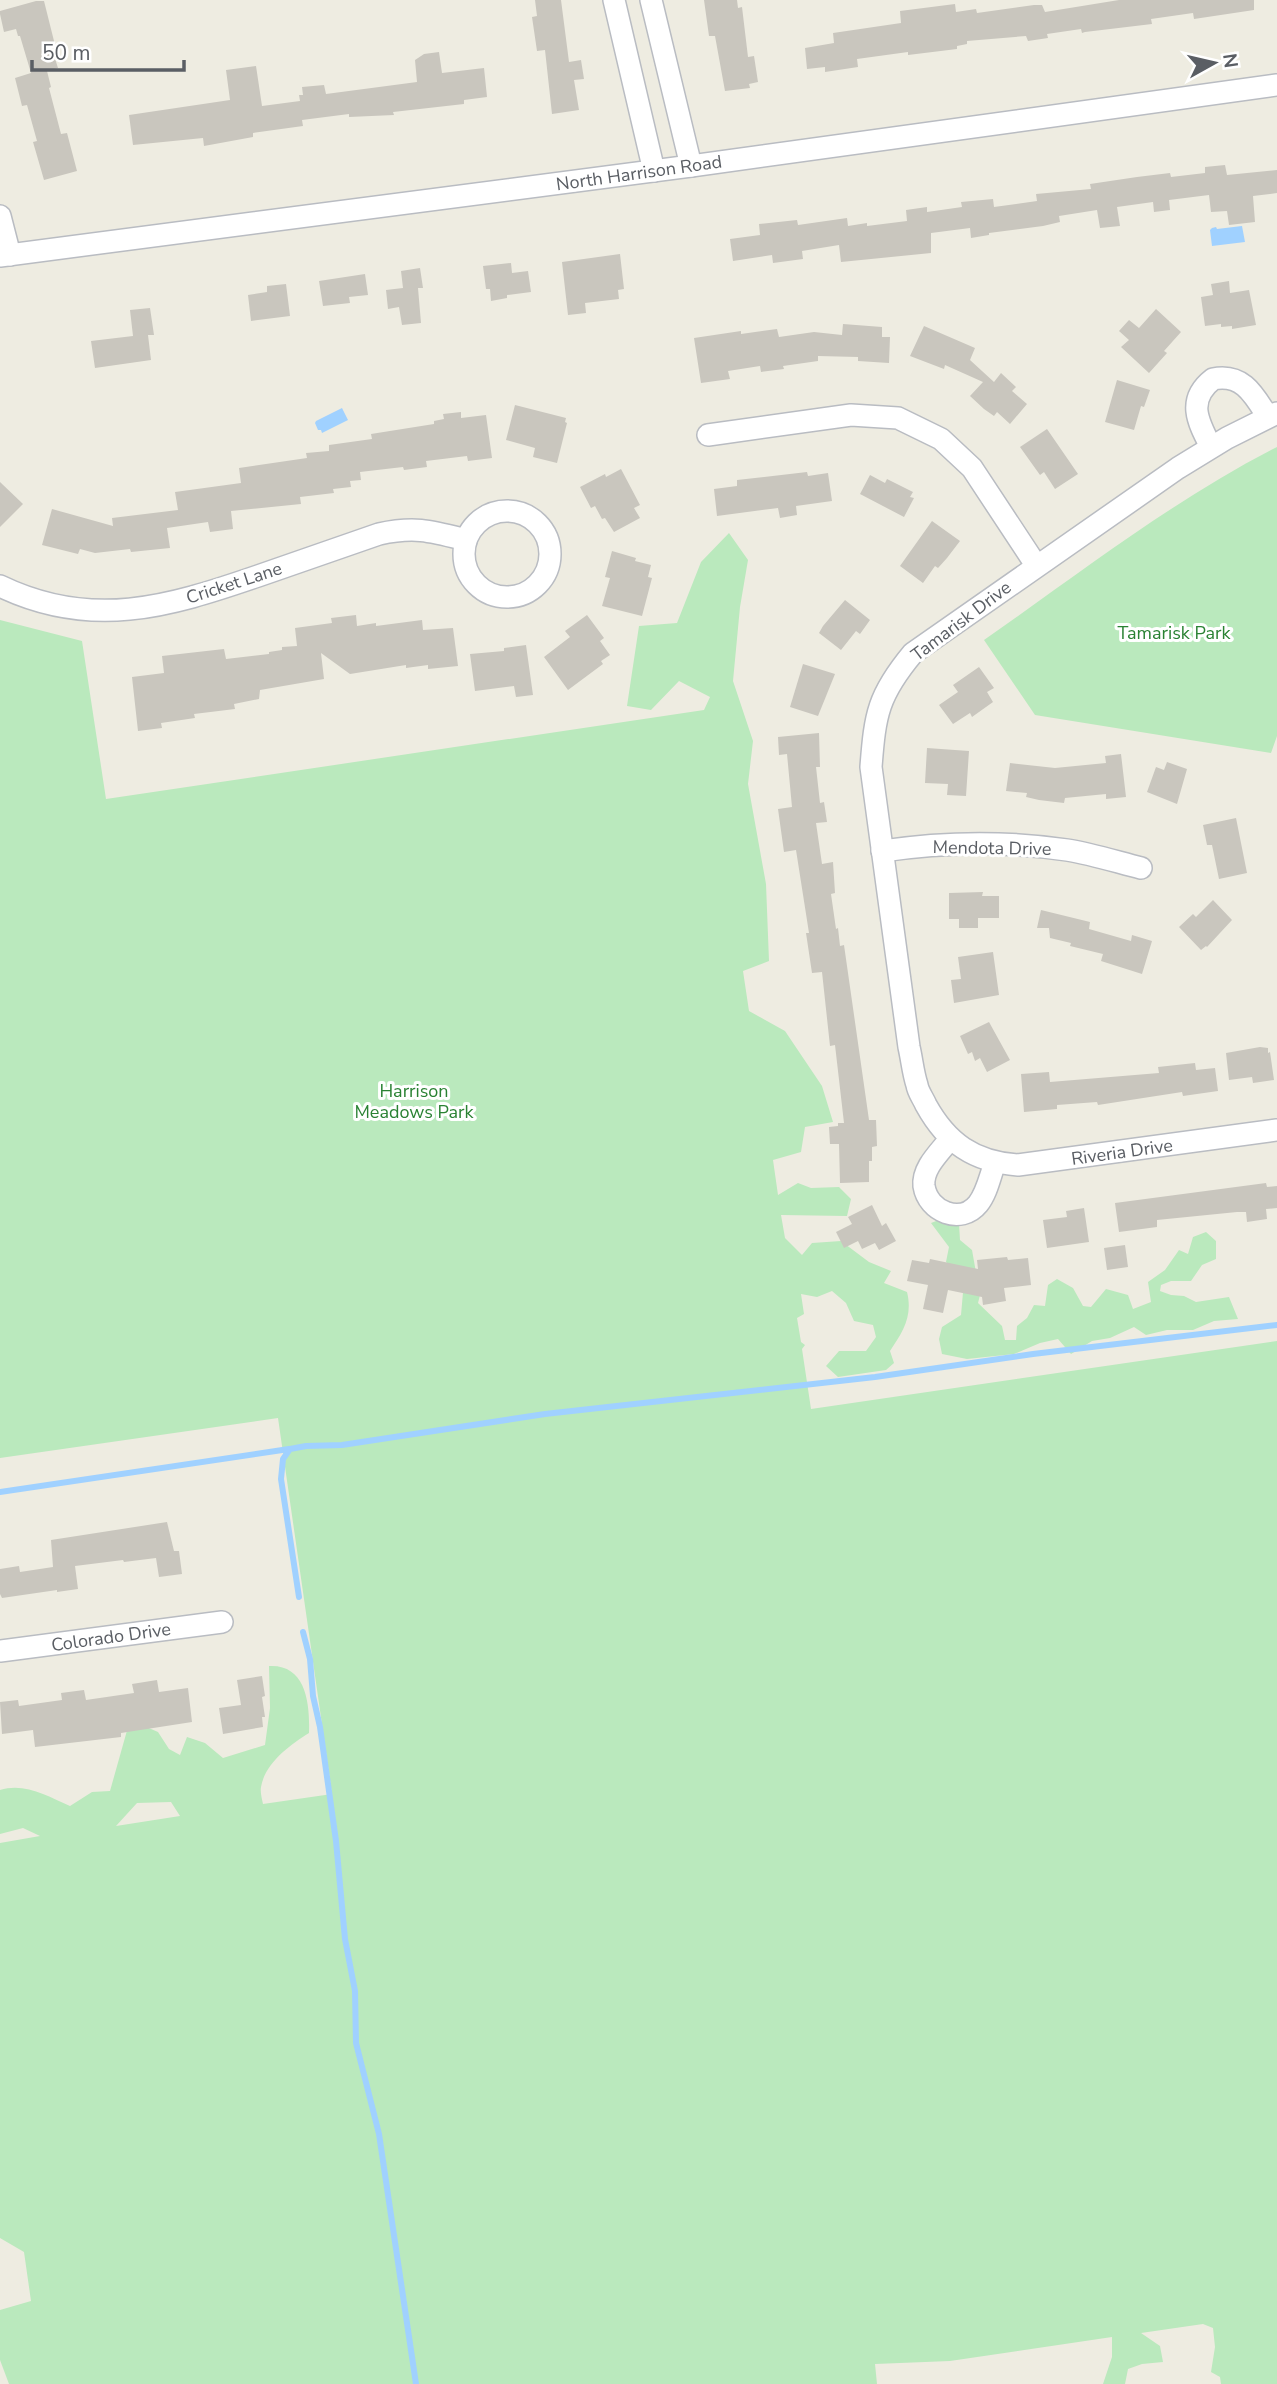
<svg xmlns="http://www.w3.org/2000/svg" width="1277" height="2384" font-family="'Nunito Sans',sans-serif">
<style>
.green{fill:#bae9bd;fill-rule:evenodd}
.water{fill:#a0d1ff}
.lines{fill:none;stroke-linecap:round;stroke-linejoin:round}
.stream{stroke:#a0d1ff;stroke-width:6}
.building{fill:#c9c6be}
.minor-casing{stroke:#b9bcc2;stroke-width:24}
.minor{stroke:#fff;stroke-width:21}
.labels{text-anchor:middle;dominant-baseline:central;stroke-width:6;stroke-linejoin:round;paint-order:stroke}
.street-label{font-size:18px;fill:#5a5e64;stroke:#fff}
.park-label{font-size:18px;fill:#2a8233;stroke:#fff}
</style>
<rect width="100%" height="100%" fill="#eeece1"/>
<g class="green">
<path d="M1277 447V736L1271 753 1035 715 984 640C1080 573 1173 500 1277 447Z"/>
<path d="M729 533 748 560 740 607 733 681 753 741 748 784 766 884 769 961 743 971 749 1011 785 1031 822 1086 833 1122 805 1127 801 1152 773 1160 778 1195 798 1183 811 1188 839 1187 851 1199 847 1216 781 1215 785 1238 802 1255 812 1243 841 1241 869 1262 891 1271 884 1283 907 1292C913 1316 903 1332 890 1351L894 1363 886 1370 838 1377 826 1366 839 1351H866L876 1337 873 1325 854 1321 846 1303 832 1291 817 1297 801 1294 804 1314 797 1318 801 1342 805 1345 802 1349 811 1409 1277 1341V2384H1221L1220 2377 1211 2372 1215 2347 1213 2328 1203 2324 1141 2333 1160 2346 1163 2362 1142 2364 1128 2369 1125 2384H1103L1112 2357V2337L950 2361 875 2364 877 2384H9L0 2360V2310L31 2301 24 2252 0 2238V1843L40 1836 23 1828 0 1834V1790C24 1782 48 1796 70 1806L92 1792 110 1791 128 1727 135 1722 158 1732 169 1749 180 1755 187 1737 205 1743 223 1758 265 1745 270 1708 269 1666C306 1664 310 1703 309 1733 290 1745 265 1763 261 1787 260 1792 262 1799 263 1804L332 1794 278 1418 0 1458V620L82 641 106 799 704 710 710 697 679 681 651 710 627 706 639 626 677 623 701 562ZM171 1802 180 1816 116 1826 137 1803Z"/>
<path d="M944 1218 959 1224 960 1240 972 1250 980 1295 978 1303 1002 1326 1005 1340H1016L1017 1326 1027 1318 1034 1305 1045 1306 1048 1285 1057 1279 1073 1288 1083 1306 1091 1307 1106 1289 1128 1295 1133 1309 1151 1302 1148 1282 1165 1270 1179 1250 1188 1254 1193 1237 1206 1232 1216 1241V1259L1202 1265 1191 1281H1171L1161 1285 1160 1291 1171 1295 1184 1296 1196 1302 1229 1297 1238 1319 1214 1321 1193 1330H1167L1146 1335 1134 1327 1110 1338 1092 1341 1071 1354 1058 1339 1040 1343 1014 1354 967 1359 942 1354 939 1339 942 1327 961 1315 964 1281 946 1262 949 1247 931 1223Z"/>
</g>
<g class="water">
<path d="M1242 226 1245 242 1212 246 1210 230 1212 228 1216 227 1217 229Z"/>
<path d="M342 408 348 420 322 433 321 430H318L315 423 316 421Z"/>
</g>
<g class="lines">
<g class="stream">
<path d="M0 1492 289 1449"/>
<path d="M299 1597 281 1479 283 1459 290 1449 306 1446 342 1445 545 1414 875 1377 1033 1354 1277 1325"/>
<path d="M303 1632 310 1659 313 1696 320 1727 336 1841 345 1939 355 1991 356 2043 379 2134 416 2384"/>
</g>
</g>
<g class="building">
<path d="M535 0H561L569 62 581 60 584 79 574 80 579 110 552 114 545 50 537 51 532 17 537 16Z"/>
<path d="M704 0H737L738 8 742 7 748 57 754 56 758 82 749 84 750 88 725 91 715 36H709Z"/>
<path d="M1119 0H1254V10L1194 19 1193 13 1151 19 1152 24 1085 32 1082 33 1081 29 1047 34 1048 38 1028 41 1026 36 967 41V44L957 46V49L908 55V52L857 59 858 67 825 72V67L807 69 805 48 834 43 833 33 901 23 900 11 955 4 956 12 976 9 977 13 1034 5H1042L1045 12Z"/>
<path d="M36 1H44L55 45 51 46 58 68 47 71 51 87 49 88 61 134 67 133 77 171 44 180 33 142 37 141 27 105 22 106 15 78 31 73 20 36H18L16 29 4 32 0 14V11Z"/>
<path d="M439 52 442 73 484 68 487 97 464 100V104L393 112 394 115 349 117V114L302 120 303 126 253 133V137L204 146 203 138 133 145 129 115 230 100 226 70 256 66 262 106 300 101 299 95H303L302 87 324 85 326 94 417 82 415 60 424 54Z"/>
<path d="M1225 165 1227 175 1277 170V193L1253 196 1255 222 1229 225 1227 211 1211 212 1209 195 1169 200 1170 210 1154 212 1153 202 1117 207 1120 226 1100 228 1097 210 1059 216 1060 222 1043 226 989 233V235L971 238 970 228 931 233V253L841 262 839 245 802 251 803 259 773 263 772 255 733 261 730 239 760 235 759 224 797 220 798 225 847 218 848 226 867 223V226L907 221 906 210 927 207V212L962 207 961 202 993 199 994 207 1037 201 1036 194 1091 189 1090 184 1137 177 1170 173 1171 177 1205 173V167Z"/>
<path d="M620 254 624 289 618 290 619 299 585 303 586 313 568 315 562 262Z"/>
<path d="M511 263 512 273 528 271 531 292 507 295V298L491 301 490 289H486L483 266Z"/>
<path d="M420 268 423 288H418L421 323 402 325 399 307 388 309 386 290 403 288 401 271Z"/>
<path d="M365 274 368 295 349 297 350 303 323 306 319 281Z"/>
<path d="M1229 281 1230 293 1249 290 1256 325 1232 329V326L1221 327V324L1205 326 1201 297 1213 295 1211 284Z"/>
<path d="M286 284 290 316 251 321 248 295 267 292V286Z"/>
<path d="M150 308 154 335H148L151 360 95 368 91 341 133 336 130 310Z"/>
<path d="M1156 309 1181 332 1164 351 1167 353 1149 373 1121 347 1129 340 1119 331 1129 320 1139 328Z"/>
<path d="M843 324 882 327V337H890L889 363 858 361V357L818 356V361L783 366 784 369 761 372 760 366 728 371 730 379 701 383 694 338 741 331V334L777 329 779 337 814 332 842 335Z"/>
<path d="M924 326 975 348 970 360 994 382 1001 373 1016 387 1012 391 1027 404 1010 424 997 412 994 416 984 409 970 396 983 382 945 365 944 369 910 356Z"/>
<path d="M1117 380 1150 390 1144 407 1141 406 1134 430 1105 422Z"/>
<path d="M515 405 566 418 565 422 567 423 557 463 533 457 535 448 506 440Z"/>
<path d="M461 412V418L486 415 492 458 468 461 467 456 426 461 427 467 404 470 403 467 360 472 361 480 350 481 351 487 333 489 334 493 300 497 301 504 231 511 233 529 210 532 208 522 167 528 170 548 131 552 130 549 95 553 80 549 78 554 42 545 52 509 113 526 112 518 178 510 175 492 241 483 239 468 307 458 306 453 329 451V445L372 439 371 434 434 424V421L444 419 443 414Z"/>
<path d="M1047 429 1078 474 1055 489 1044 472 1040 475 1020 447Z"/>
<path d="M621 469 640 505 634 508 640 518 614 532 605 518 602 519 595 506 591 508 580 487 605 474 606 477Z"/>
<path d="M807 472 808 476 828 473 832 501 796 506 797 515 780 518 778 508 717 516 714 489 737 486V480Z"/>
<path d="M870 475 885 483 887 479 913 492 910 497 914 498 904 517 860 494Z"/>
<path d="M0 482 23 504 0 527Z"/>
<path d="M932 521 960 541 947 558 938 568 935 566 923 583 900 566Z"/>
<path d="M612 551 636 558 635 561 651 565 648 577 652 578 642 616 602 606 610 578 605 577Z"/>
<path d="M845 600 870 620 860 634 856 631 841 650 819 633 823 626Z"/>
<path d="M356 615 357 626 376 623V626L422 620 423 630 453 628 458 666 428 669V665L406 668V665L350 674 321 653 324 679 260 690 259 699 234 704 235 709 194 714 195 718 161 723 162 728 138 731 132 677 164 673 162 656 224 649 226 659 269 654V652L282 650V647L297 646 295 628 332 623 331 618Z"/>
<path d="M587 615 604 638 600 641 610 655 601 661 603 664 568 690 544 657 570 637 565 631Z"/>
<path d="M526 645 533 695 516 697 514 686 475 691 470 654 504 651V648Z"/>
<path d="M803 664 835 674 818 716 790 707Z"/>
<path d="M979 667 994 688 987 692 993 702 972 717 970 713 953 724 939 705 958 692 953 685Z"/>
<path d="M819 733 820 767H816L820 803 824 802 827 822 816 823 822 864 833 862 835 893 831 894 836 929 838 928 840 946 844 945 869 1120H876L877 1146 872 1147V1161H869V1182L840 1183 839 1144H830L829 1127 838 1126V1123H844L835 1045 830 1046 822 972 812 973 806 933H809L796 850 784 852 778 809 792 807 787 754 779 755 778 737Z"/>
<path d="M927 748 969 751 966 796 947 795 948 784 925 783Z"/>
<path d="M1121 754 1126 797 1106 799V794L1065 798 1064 803 1039 800 1026 797 1027 793 1006 791 1010 763 1055 768 1106 763 1105 756Z"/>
<path d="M1167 762 1187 769 1177 804 1147 792 1156 767 1164 770Z"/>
<path d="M1236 818 1247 873 1219 879 1212 845H1207L1203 825Z"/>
<path d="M983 892 982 896H999V918H978V928H959V919H949V893Z"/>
<path d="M1213 900 1232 920 1207 947 1206 946 1201 950 1179 927 1193 914 1196 917Z"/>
<path d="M1041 910 1090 922 1089 929 1131 941 1132 935 1152 941 1142 974 1101 961 1103 954 1070 946 1071 943 1050 938 1049 928H1037Z"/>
<path d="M993 952 999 995 954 1003 951 980 961 979 958 957Z"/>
<path d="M989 1022 1010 1060 987 1072 980 1058 975 1061 972 1052 968 1054 960 1036Z"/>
<path d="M1260 1047 1268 1048V1053L1270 1052 1274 1080 1253 1083 1252 1077 1229 1080 1226 1053Z"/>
<path d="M1195 1063 1196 1070 1215 1068 1218 1091 1183 1096 1182 1092 1098 1105 1097 1102 1057 1105V1109L1024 1112 1021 1074 1049 1072 1050 1082 1159 1073 1158 1067Z"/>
<path d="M1266 1183 1267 1187 1277 1186V1208L1266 1209 1267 1219 1247 1222 1246 1212H1237L1157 1220V1227L1119 1232 1115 1203Z"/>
<path d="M872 1205 882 1226 886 1223 896 1241 879 1250 875 1243 862 1249 858 1241 844 1248 836 1232 852 1224 848 1217Z"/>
<path d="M1084 1208 1089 1242 1047 1248 1043 1220 1067 1217 1066 1211Z"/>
<path d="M1125 1245 1128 1267 1107 1270 1104 1248Z"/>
<path d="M1007 1257 1008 1260 1028 1258 1031 1285 1004 1288 1006 1301 983 1305 982 1297 948 1290 943 1313 923 1309 928 1285 907 1281 912 1260 929 1263 930 1259 978 1269 977 1260Z"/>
<path d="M167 1522 174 1551H179L182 1574 159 1577 156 1558 124 1562 123 1560 75 1566 78 1589 57 1592V1590L2 1598 0 1594V1569L19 1566 20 1572 53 1567 51 1540Z"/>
<path d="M262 1676 265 1696 262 1697 265 1717H262L263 1727 223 1734 219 1708 241 1705 237 1680Z"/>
<path d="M157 1680 159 1692 188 1688 192 1722 121 1733V1737L35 1747 33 1730 2 1734 0 1702 18 1700 19 1706 62 1700 61 1693 84 1690 86 1700 134 1693 132 1684Z"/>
</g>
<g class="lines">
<g class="minor-casing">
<g id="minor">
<path d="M614 0 654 171"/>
<path d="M651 0 691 166"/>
<path d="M0 216 10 255"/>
<path d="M0 256 691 166 1277 85"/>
<path d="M1277 413 1227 438 1178 468 913 653C878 695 875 714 871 767L909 1047C912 1060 913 1073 917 1085 918 1092 923 1098 926 1105 947 1143 974 1162 1018 1165L1277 1130"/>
<path d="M708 435 851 415 898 418 941 439 972 468 1036 565"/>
<path d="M1211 447C1198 422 1186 400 1213 379 1243 373 1254 395 1268 417"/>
<circle cx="507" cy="554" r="43"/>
<path d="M0 586C91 630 168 607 258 576 298 562 339 548 379 534 415 526 431 531 466 540"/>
<path d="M882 851C943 842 1006 841 1067 850 1092 854 1117 862 1141 868"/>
<path d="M950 1139C940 1152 922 1168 924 1186 928 1212 961 1225 978 1204 987 1193 990 1176 995 1163"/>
<path d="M0 1651 222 1622"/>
</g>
</g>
<use href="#minor" class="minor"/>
</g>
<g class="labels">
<g class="street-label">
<text transform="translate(639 173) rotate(-8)">North Harrison Road</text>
<text transform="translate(234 583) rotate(-18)">Cricket Lane</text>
<text transform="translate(961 621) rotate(-37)">Tamarisk Drive</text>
<text transform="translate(992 848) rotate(1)">Mendota Drive</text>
<text transform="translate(1122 1152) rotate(-8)">Riveria Drive</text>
<text transform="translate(111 1637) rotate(-8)">Colorado Drive</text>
</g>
<g class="park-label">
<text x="1174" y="633">Tamarisk Park</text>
<text x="414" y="1091">Harrison<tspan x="414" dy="21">Meadows Park</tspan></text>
</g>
</g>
<g transform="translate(1214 63) rotate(82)" stroke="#ffffff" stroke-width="5" paint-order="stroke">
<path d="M0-5L12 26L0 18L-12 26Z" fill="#5a5e64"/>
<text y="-10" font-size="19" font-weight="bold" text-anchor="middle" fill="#5a5e64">N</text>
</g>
<path d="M32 60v10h152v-10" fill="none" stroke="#5a5e64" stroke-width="3.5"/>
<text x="42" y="60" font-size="21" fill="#5a5e64" stroke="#ffffff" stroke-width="5" paint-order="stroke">50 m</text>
</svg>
